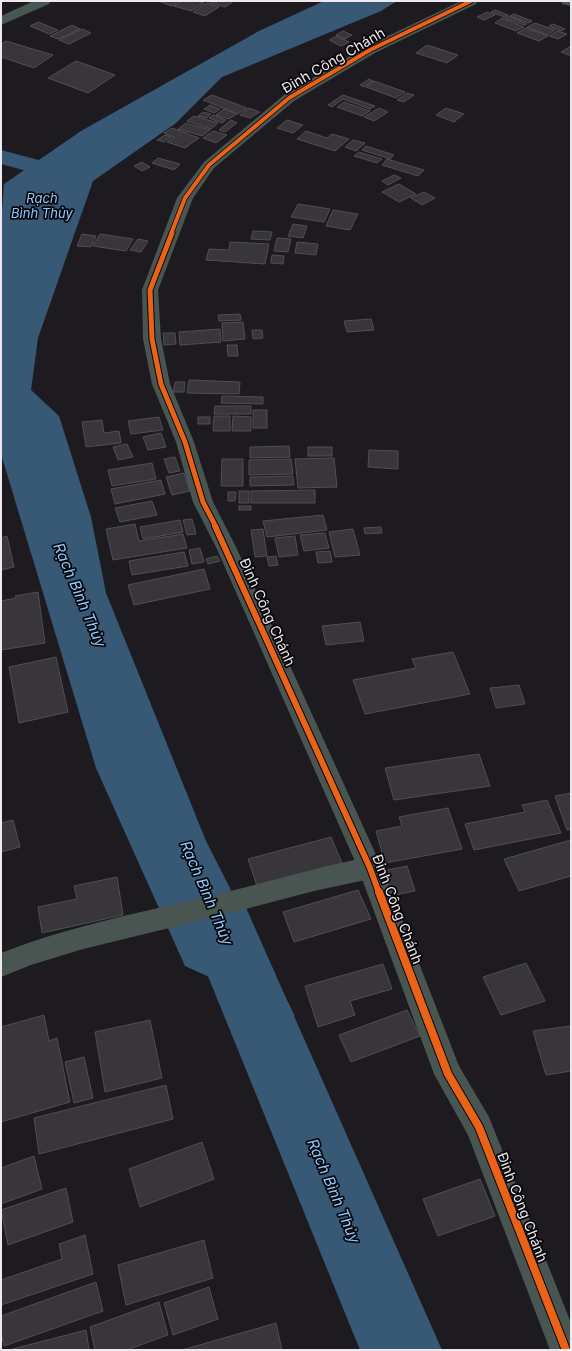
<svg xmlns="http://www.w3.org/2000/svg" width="572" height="1351" font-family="Inter,sans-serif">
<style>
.water{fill:#375976}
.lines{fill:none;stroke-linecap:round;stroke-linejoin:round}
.canal{fill:#375976;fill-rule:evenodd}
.river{fill:#375976;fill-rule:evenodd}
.building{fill:#38363a;stroke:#504e53}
.minor{fill:#495550;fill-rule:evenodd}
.tertiary{fill:#495550;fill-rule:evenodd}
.secondary{fill:#475751;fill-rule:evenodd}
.cycleway-far3-casing{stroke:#080609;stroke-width:5.5}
.cycleway-far2-casing{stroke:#080609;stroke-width:7}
.cycleway-far1-casing{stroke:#080609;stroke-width:8}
.cycleway-casing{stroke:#080609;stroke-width:10}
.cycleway-far3{stroke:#ea6118;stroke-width:4}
.cycleway-far2{stroke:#ea6118;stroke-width:5}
.cycleway-far1{stroke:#ea6118;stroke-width:6}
.cycleway{stroke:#ea6118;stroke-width:8}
.labels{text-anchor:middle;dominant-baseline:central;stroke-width:3.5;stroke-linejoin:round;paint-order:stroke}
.far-water-label{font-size:13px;font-style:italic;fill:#8dcbfe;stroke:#080609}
.street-label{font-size:14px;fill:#eee9ef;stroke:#080609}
.water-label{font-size:15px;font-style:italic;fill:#8dcbfe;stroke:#080609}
</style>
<rect width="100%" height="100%" fill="#1e1b20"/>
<path class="water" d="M324 1H397L381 11 222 77 176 123 93 181 38 338 31 390 59 416 91 517 106 593 206 841 295 1016 185 966 96 768 1 454V223L4 184 81 131 259 31Z"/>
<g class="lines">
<path class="canal" d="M1 150 46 162 50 167 46 172 38 174 1 164Z"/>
<path class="river" d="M219 892 243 901 442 1350H360L186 922 195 901Z"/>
</g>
<g class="building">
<path d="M158 1H179L172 6Z"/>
<path d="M182 1H198L204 3 191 11 174 6Z"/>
<path d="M210 1H234L225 7 209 2Z"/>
<path d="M207 3 219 7 205 16 193 12Z"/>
<path d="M495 10 508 15 504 17 491 12Z"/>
<path d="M487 12 495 15 484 20 477 17Z"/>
<path d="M514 14 532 21 529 23 510 16Z"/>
<path d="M509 16 527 24 524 25 505 18Z"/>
<path d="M502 18 524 27 516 31 495 23Z"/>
<path d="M38 22 58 30 49 34 30 26Z"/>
<path d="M535 23 555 30 547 35 527 27Z"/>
<path d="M553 24 565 29 561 31 549 26Z"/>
<path d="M72 25 80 29 58 39 50 36Z"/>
<path d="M526 28 548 36 539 41 517 33Z"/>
<path d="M82 29 91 33 69 44 59 40Z"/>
<path d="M343 31 352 35 345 39 336 35Z"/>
<path d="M557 31 567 34 558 39 549 36Z"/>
<path d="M337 36 349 42 341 46 329 40Z"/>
<path d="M6 41 53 55 34 68 1 57V44Z"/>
<path d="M427 45 458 55 447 63 416 53Z"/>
<path d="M571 46V56L561 52Z"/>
<path d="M76 61 115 75 88 93 48 78Z"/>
<path d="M369 79 373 81 364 87 360 85Z"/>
<path d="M374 81 405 92 396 98 366 87Z"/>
<path d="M407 93 414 95 404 102 397 100Z"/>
<path d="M212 95 247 108 238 114 203 100Z"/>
<path d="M343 95 375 106 370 109 343 99 332 107 328 105Z"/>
<path d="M344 102 370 111 362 116 337 107Z"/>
<path d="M210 105 220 109 214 113 204 109Z"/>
<path d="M249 108 260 112 250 118 240 115Z"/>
<path d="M379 108 388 112 374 121 364 117Z"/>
<path d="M446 108 464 114 454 122 436 115Z"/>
<path d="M224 109 237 114 229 119 216 115Z"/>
<path d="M203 112 211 114 207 118 198 116Z"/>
<path d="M213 115 226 120 222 123 209 118Z"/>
<path d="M194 116 218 123 211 129 187 121Z"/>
<path d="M231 120 237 123 225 132 219 130Z"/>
<path d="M287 120 303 125 293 133 277 128Z"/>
<path d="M186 123 210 130 202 136 178 129Z"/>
<path d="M172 128 199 138 185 148 167 142 174 137 164 133Z"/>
<path d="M213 131 227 135 216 143 203 138Z"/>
<path d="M306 131 327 138 332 134 349 139 335 151 297 139Z"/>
<path d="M165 135 171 137 164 142 157 140Z"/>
<path d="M353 140 365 143 356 151 345 147Z"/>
<path d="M366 146 394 155 390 159 362 150Z"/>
<path d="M359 152 382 159 377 163 354 156Z"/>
<path d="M158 158 180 164 174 170 152 163Z"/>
<path d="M387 159 424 170 418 176 382 165Z"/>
<path d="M142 162 150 167 142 171 134 166Z"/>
<path d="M394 175 401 178 388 185 382 181Z"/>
<path d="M399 184 416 194 399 202 382 192Z"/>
<path d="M424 192 435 198 422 205 411 198Z"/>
<path d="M298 204 330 209 324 222 291 217Z"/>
<path d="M333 210 358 214 350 230 326 226Z"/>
<path d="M293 224 307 226 303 238 288 236Z"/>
<path d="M253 231 272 232 270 240 251 239Z"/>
<path d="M82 234 96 236 91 247 77 246Z"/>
<path d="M100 234 133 239 126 251 93 246Z"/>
<path d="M277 238 291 239 288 252 274 251Z"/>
<path d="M138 239 148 241 141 252 130 250Z"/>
<path d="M230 242 269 244 265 264 206 260 209 249 229 250Z"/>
<path d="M297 242 318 244 316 255 295 253Z"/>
<path d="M272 255 284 256 283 264 271 263Z"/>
<path d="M240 314 241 320 219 321 218 315Z"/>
<path d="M371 319 374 330 347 332 344 321Z"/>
<path d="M243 322 245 339 223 341 222 323Z"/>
<path d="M220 329 221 342 180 345 179 332Z"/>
<path d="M252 330H262L263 338 253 339Z"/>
<path d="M163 333H175L176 344 164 345Z"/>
<path d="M227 345H237L238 356H228Z"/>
<path d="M189 380 240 382 239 394 187 393Z"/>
<path d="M175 382H185L184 392H173Z"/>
<path d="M222 396 263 397V404L221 403Z"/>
<path d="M215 406H251V414H214Z"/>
<rect x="253" y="410" width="14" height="18"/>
<path d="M214 416H230V431H213Z"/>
<path d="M233 416 251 417V431H232Z"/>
<path d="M159 417 163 430 131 434 128 421Z"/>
<rect x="198" y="417" width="12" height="7"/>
<path d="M102 420 104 433 119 431 121 443 86 447 82 422Z"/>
<path d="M161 433 166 447 148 450 143 437Z"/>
<path d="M127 444 133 457 118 460 113 447Z"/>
<path d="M289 446 290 457 250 458V447Z"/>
<rect x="308" y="447" width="24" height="9"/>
<path d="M369 450 398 451V469L368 467Z"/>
<path d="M175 457 180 471 169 473 164 459Z"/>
<path d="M334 458 337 487 298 488 295 459Z"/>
<path d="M222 459H243V486H221Z"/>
<path d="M291 459 293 474 249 475V460Z"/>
<path d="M152 463 156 479 112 486 108 470Z"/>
<path d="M184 473 190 491 172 495 166 477Z"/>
<path d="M293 476 294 485 250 486V477Z"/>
<path d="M161 480 165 494 115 504 111 489Z"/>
<path d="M315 490V503H251V491Z"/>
<rect x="239" y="491" width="10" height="12"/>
<path d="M228 492H236L235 501H228Z"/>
<path d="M152 501 157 515 120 522 115 508Z"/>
<rect x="239" y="506" width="12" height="4"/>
<path d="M323 515 327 530 267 537 263 521Z"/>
<path d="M192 519 196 534 187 535 183 520Z"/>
<path d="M180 520 183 532 143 539 140 527Z"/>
<path d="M135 524 139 541 183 534 187 548 113 560 106 529Z"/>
<path d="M381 527 382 533 365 534 364 528Z"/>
<path d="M263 529 267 556 255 557 251 530Z"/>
<path d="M353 529 360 555 335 557 329 532Z"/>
<path d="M325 533 329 548 304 551 300 535Z"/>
<path d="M7 536 14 567 1 570V538Z"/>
<path d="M295 536 298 555 279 557 275 538Z"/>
<path d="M200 548 204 562 192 564 189 550Z"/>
<path d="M330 551 332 562 318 563 316 552Z"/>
<path d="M184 552 188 566 132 575 129 561Z"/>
<path d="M217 556 220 561 208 564 206 559Z"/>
<path d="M276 556 278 565 269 566 267 557Z"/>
<path d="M204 569 210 589 134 605 128 585Z"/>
<path d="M38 592 45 643 1 650V601L16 598 15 596Z"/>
<path d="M360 622 364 641 326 645 322 626Z"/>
<path d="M453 652 470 694 365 714 353 680 416 668 412 659Z"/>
<path d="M56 657 68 712 19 723 9 667Z"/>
<path d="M519 685 525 704 496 708 490 688Z"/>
<path d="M479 754 490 786 394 800 385 768Z"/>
<path d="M571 793V829L567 830 555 796Z"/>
<path d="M547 800 561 833 474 850 465 824 525 812 522 805Z"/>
<path d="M448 808 462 849 385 863 376 831 402 826 399 817Z"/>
<path d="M13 820 20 847 1 852V823Z"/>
<path d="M331 837 342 863 257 886 248 859Z"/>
<path d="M571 840V876L519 891 504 859Z"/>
<path d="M407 866 415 891 390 896 382 871Z"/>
<path d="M117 877 123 915 42 933 38 907 77 899 74 886Z"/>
<path d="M358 890 371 919 294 942 283 912Z"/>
<path d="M526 963 545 1001 501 1015 483 977Z"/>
<path d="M383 964 392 989 350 1001 355 1015 318 1027 305 986Z"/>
<path d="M407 1010 420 1036 351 1062 339 1035Z"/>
<path d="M44 1015 49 1041 57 1038 70 1102 1 1122V1027Z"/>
<path d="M150 1020 162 1078 105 1092 95 1032Z"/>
<path d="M571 1026V1071L546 1075 533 1031Z"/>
<path d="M84 1057 93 1098 74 1103 65 1062Z"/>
<path d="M166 1085 173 1119 39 1154 34 1118Z"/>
<path d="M202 1142 214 1179 140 1207 129 1169Z"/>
<path d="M34 1156 42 1189 1 1204V1168Z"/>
<path d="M480 1179 495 1216 438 1236 423 1199Z"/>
<path d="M66 1188 73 1222 8 1245 1 1210Z"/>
<path d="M85 1235 93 1274 1 1305V1280L62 1259 59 1244Z"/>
<path d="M204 1240 213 1278 126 1305 118 1265Z"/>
<path d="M96 1282 103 1311 4 1346 1 1333V1316Z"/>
<path d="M209 1287 218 1319 173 1335 164 1303Z"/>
<path d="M159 1302 168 1335 127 1350H95L90 1327Z"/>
<path d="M276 1323 282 1350H182Z"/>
<path d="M86 1330 89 1350H9Z"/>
</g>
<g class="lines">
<g class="minor">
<path d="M561 1H571V6L562 4Z"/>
<path d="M370 857 379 860 382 868 379 876 370 879 314 891 223 915 83 949 31 965 1 977V953C73 925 148 911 223 893 272 881 320 866 370 857Z"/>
</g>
<path class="tertiary" d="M461 1H477L476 4 375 53 294 101 214 168 193 198 158 290 161 339 170 384 194 442 213 502 236 547 382 868 459 1066 489 1117 571 1323V1350H550L468 1135 434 1074 358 868 216 547 193 502 176 442 152 384 143 339 142 290 177 198 204 162 284 95 365 47Z"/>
<path class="secondary" d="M34 1H50L49 4 1 25V16Z"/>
<g class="cycleway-far3-casing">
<path id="cycleway-far3" d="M171 234 185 198 209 165 289 98 370 50 471 1"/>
</g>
<g class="cycleway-far2-casing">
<path id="cycleway-far2" d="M172 233 150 290 152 339 161 384 185 442 203 502 216 527"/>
</g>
<g class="cycleway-far1-casing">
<path id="cycleway-far1" d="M215 526 370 868 379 893"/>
</g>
<g class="cycleway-casing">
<path id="cycleway" d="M379 892 448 1074 479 1127 566 1350"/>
</g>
<use href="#cycleway-far3" class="cycleway-far3"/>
<use href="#cycleway-far2" class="cycleway-far2"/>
<use href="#cycleway-far1" class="cycleway-far1"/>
<use href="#cycleway" class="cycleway"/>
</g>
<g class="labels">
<g class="far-water-label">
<text x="42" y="198">Rạch<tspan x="42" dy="15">Bình Thủy</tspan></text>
</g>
<g class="street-label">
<text transform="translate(333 60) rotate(-30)">Đinh Công Chánh</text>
<text transform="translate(268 612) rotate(66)">Đinh Công Chánh</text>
<text transform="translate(398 909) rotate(69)">Đinh Công Chánh</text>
<text transform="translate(523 1207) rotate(69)">Đinh Công Chánh</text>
</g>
<g class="water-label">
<text transform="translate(80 595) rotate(67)">Rạch Bình Thủy</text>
<text transform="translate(207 893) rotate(67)">Rạch Bình Thủy</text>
<text transform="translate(334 1191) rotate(67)">Rạch Bình Thủy</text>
</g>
</g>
<rect width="572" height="1351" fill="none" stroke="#eee9ef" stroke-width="4"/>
</svg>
